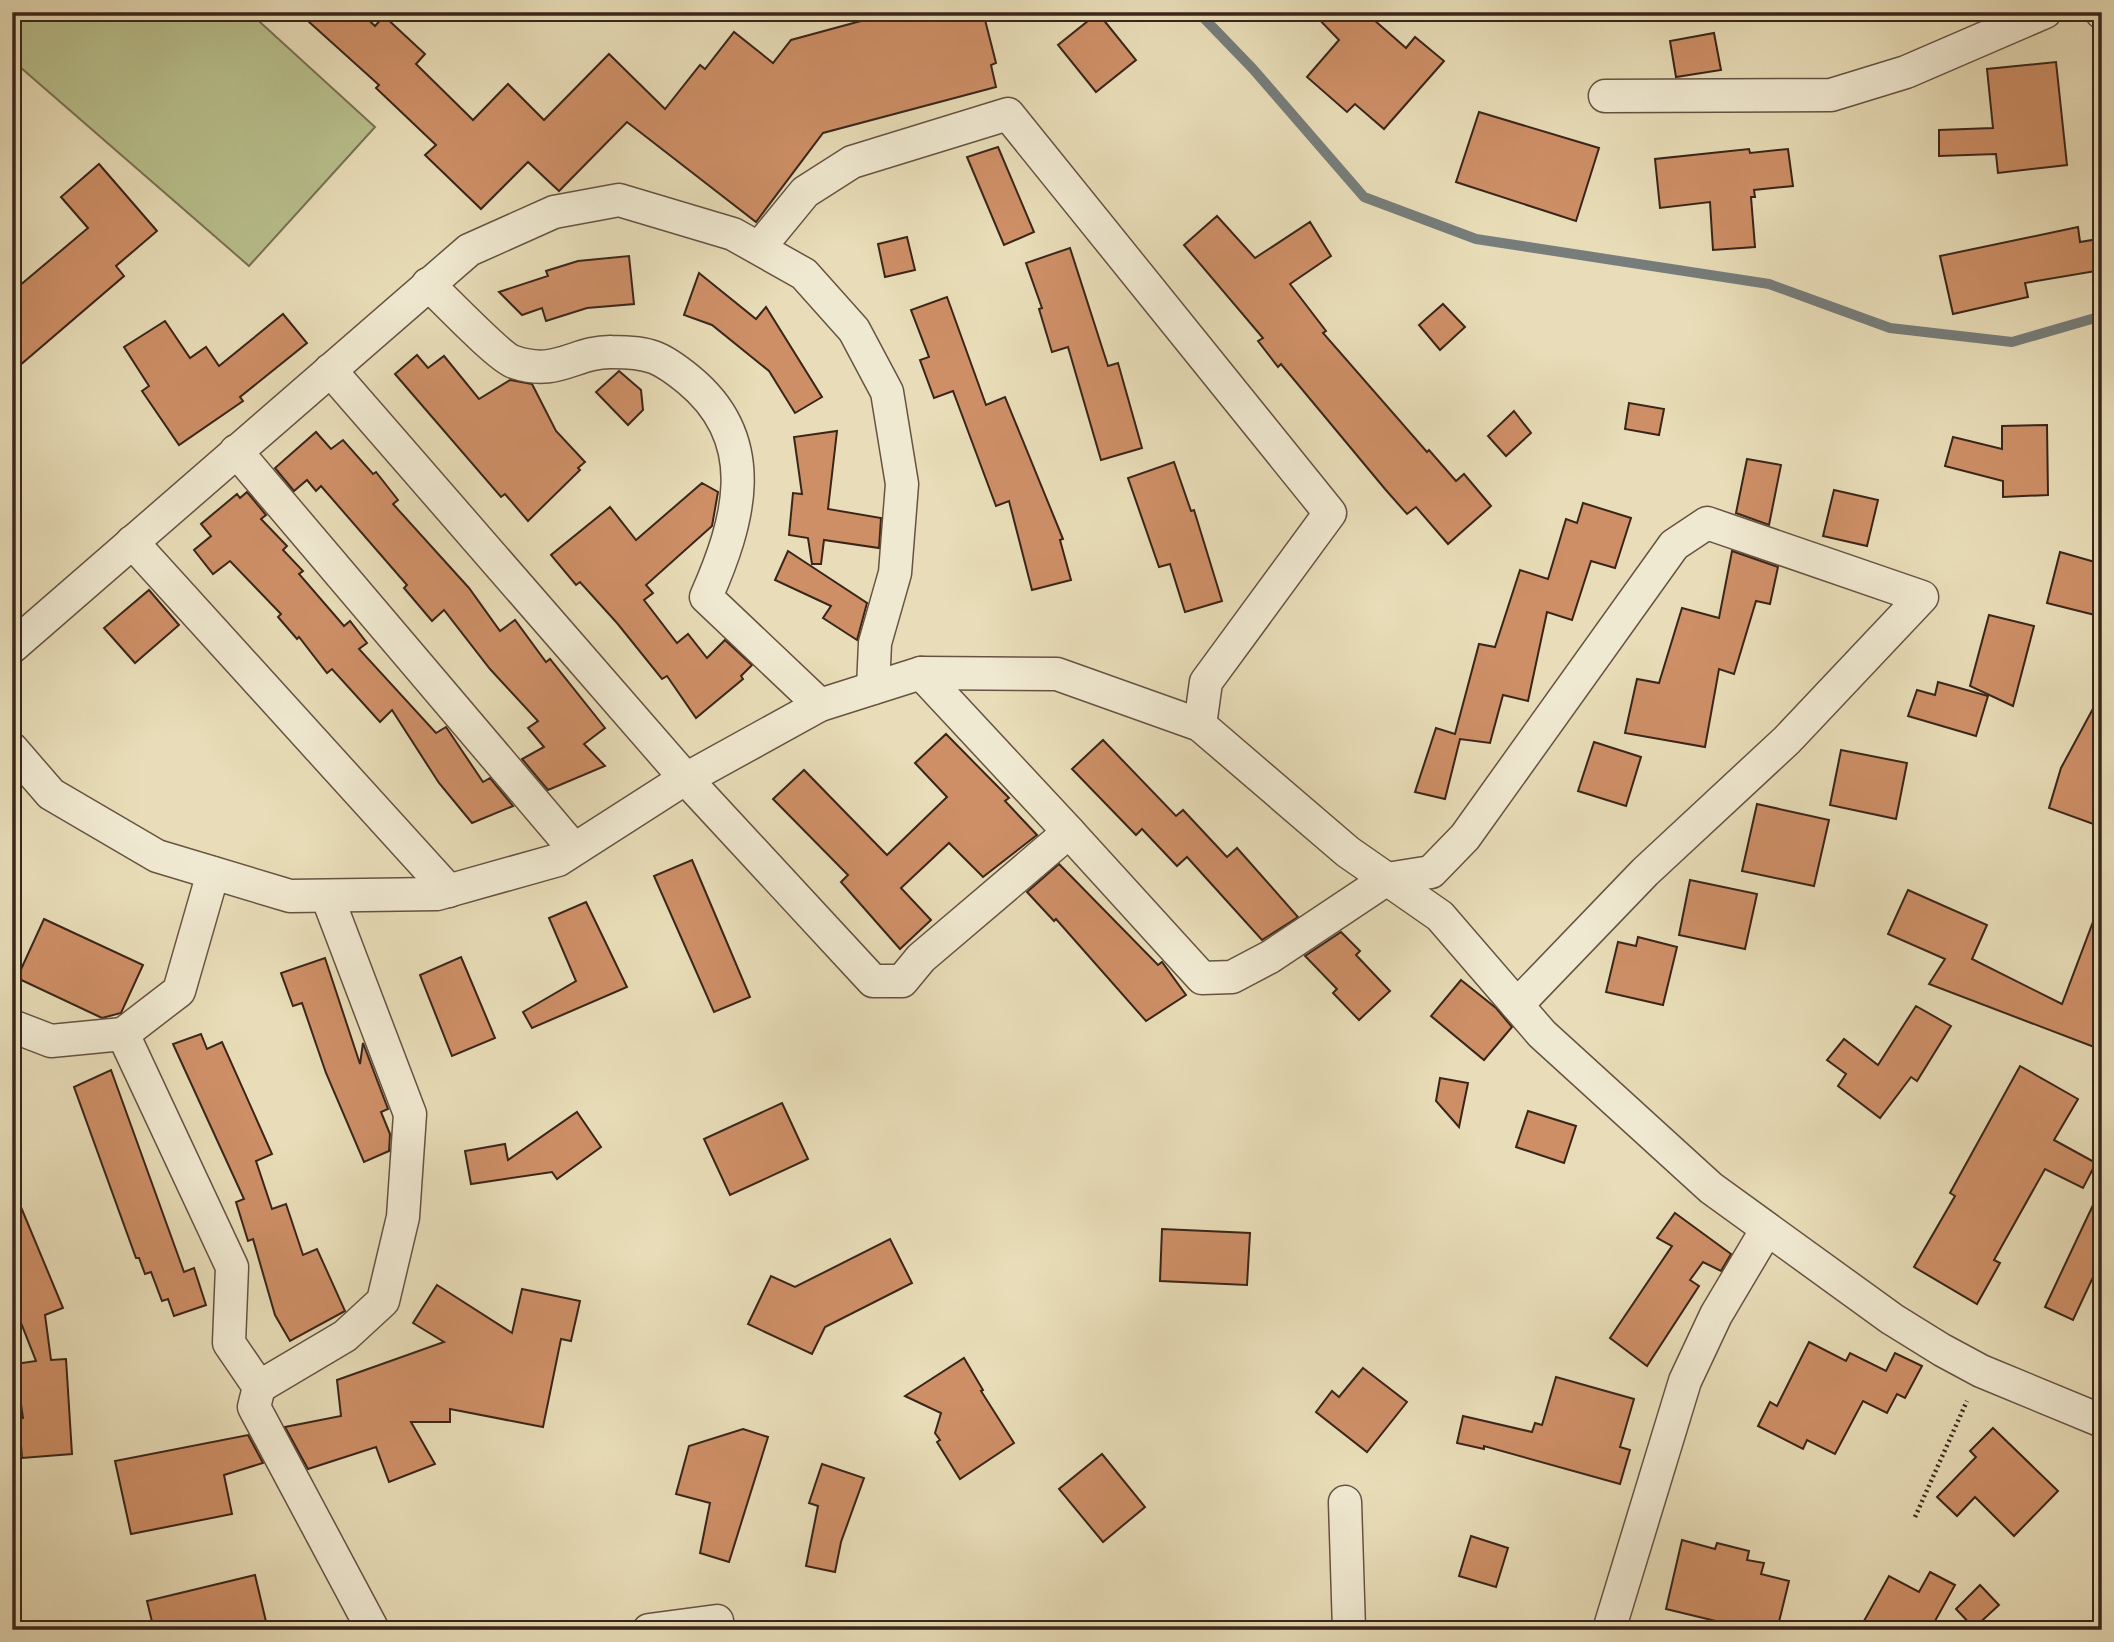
<svg xmlns="http://www.w3.org/2000/svg" width="2114" height="1642" font-family="'IM FELL Great Primer',serif">
<style>
.pitch{fill:#b8c08d;stroke:#797254;stroke-width:2}
.lines{fill:none;stroke-linecap:round;stroke-linejoin:round}
.stream{stroke:#767d7b;stroke-width:10}
.building{fill:#ce8f67;stroke:#3a251a;stroke-width:2}
.street-casing{stroke:#665342;stroke-width:35}
.path{stroke:#3a251a;stroke-width:4.5;stroke-dasharray:2 3.5;stroke-linecap:butt}
.street{stroke:#f0e9d1;stroke-width:32}
</style>
<rect width="100%" height="100%" fill="#e8ddb8"/>
<filter id="stains"><feTurbulence type="fractalNoise" baseFrequency=".00286" numOctaves="4"/><feColorMatrix values="0 0 0 0 .2 0 0 0 0 .09 0 0 0 0 .02 0 0 0 .5 -.17"/></filter>
<radialGradient id="worn" r=".72"><stop offset=".6" stop-color="#630" stop-opacity="0"/><stop offset="1" stop-color="#630" stop-opacity=".3"/></radialGradient>
<path class="pitch" d="M12 12H249L375 127 249 266 12 60Z"/>
<g class="lines">
<path class="stream" d="M1198 12 1253 69 1364 197 1476 239 1769 284 1890 328 2012 342 2102 316"/>
</g>
<g class="building">
<path d="M298 12H360L375 26 384 16 425 54 416 64 473 120 508 84 544 120 609 54 665 109 700 65 705 69 734 32 773 63 791 40 894 12H983L996 63 991 65 996 87 823 133 756 222 627 122 559 191 528 162 481 209 425 155 436 145 376 88 379 85Z"/>
<path d="M1312 12H1365L1406 48 1415 37 1444 61 1384 129 1355 104 1347 112 1307 77 1339 40Z"/>
<path d="M1098 13 1136 60 1096 92 1058 45Z"/>
<path d="M1714 33 1721 70 1676 77 1670 41Z"/>
<path d="M2056 62 2067 165 1998 173 1996 154 1939 156V130L1993 128 1987 69Z"/>
<path d="M1479 112 1599 148 1576 221 1456 182Z"/>
<path d="M998 147 1034 232 1004 245 967 157Z"/>
<path d="M1749 149 1750 153 1788 149 1793 186 1754 190 1755 197H1751L1755 247 1713 250 1710 202 1660 208 1655 159Z"/>
<path d="M99 164 157 231 116 266 124 276 12 372V292L88 228 61 197Z"/>
<path d="M1217 216 1255 258 1310 222 1331 256 1290 284 1326 331 1323 333 1427 452 1429 450 1456 481 1464 474 1491 506 1448 544 1416 507 1407 514 1385 489 1281 364 1278 367 1258 341 1263 338 1184 245Z"/>
<path d="M2078 227 2080 242 2098 239 2102 270 2025 283 2028 297 1953 314 1940 256Z"/>
<path d="M907 237 915 270 885 277 878 244Z"/>
<path d="M1070 248 1108 366 1118 363 1142 448 1101 460 1068 347 1052 352 1039 309 1042 308 1026 263Z"/>
<path d="M629 256 634 304 587 308 546 321 542 308 522 315 499 292 548 276 546 271 578 261Z"/>
<path d="M699 273 756 319 766 307 822 397 795 413 769 371 712 325 684 315Z"/>
<path d="M947 297 986 405 1005 397 1063 539 1060 540 1071 580 1032 590 1009 501 996 506 953 391 934 398 920 360 929 357 911 310Z"/>
<path d="M1443 304 1465 327 1440 350 1419 325Z"/>
<path d="M283 314 307 343 240 397 243 401 179 445 142 391 149 386 124 347 165 321 190 358 206 347 219 366Z"/>
<path d="M417 355 428 368 444 356 479 399 510 380 532 384 556 431 585 462 578 468 580 470 528 521 505 494 501 497 395 374Z"/>
<path d="M619 371 641 390 643 410 628 425 596 392Z"/>
<path d="M1629 403 1664 409 1659 435 1625 429Z"/>
<path d="M1514 411 1531 433 1506 456 1488 436Z"/>
<path d="M2047 425 2048 495 2003 497V481L1945 466 1953 437 2002 449V426Z"/>
<path d="M837 431 828 509 881 518 879 548 824 540 821 564H812L808 538 789 535 793 493 802 494 794 437Z"/>
<path d="M316 432 331 449 343 440 373 474 376 472 398 500 393 504 469 588 500 631 515 620 546 662 550 659 605 728 584 744 605 766 548 790 522 759 544 747 528 728 538 721 490 669 444 610 432 621 404 588 407 585 321 486 316 491 307 480 294 491 275 468Z"/>
<path d="M1747 459 1781 465 1769 525 1736 513Z"/>
<path d="M1174 462 1191 511 1194 510 1222 601 1185 612 1170 564 1159 567 1128 478Z"/>
<path d="M702 483 718 492 712 526 646 585 653 593 644 600 677 643 688 634 707 658 725 640 752 665 741 676 743 679 696 718 667 676 662 679 617 623 580 582 576 585 551 555 610 507 636 540Z"/>
<path d="M1834 490 1878 500 1867 546 1823 536Z"/>
<path d="M247 492 266 515 261 519 287 546 283 550 303 571 299 574 344 626 350 621 367 643 359 649 436 733 446 727 483 782 490 778 513 806 472 823 439 783 392 710 380 722 332 669 327 673 299 637 297 639 278 617 281 614 230 561 213 574 194 550 211 536 201 524 237 494 240 498Z"/>
<path d="M1583 503 1631 518 1615 568 1591 561 1572 620 1547 612 1528 701 1503 695 1490 743 1460 739 1445 799 1415 792 1436 728 1455 734 1479 644 1495 647 1520 570 1548 579 1566 519 1577 523Z"/>
<path d="M788 551 867 603 857 640 823 618 831 606 775 580Z"/>
<path d="M1732 551 1778 567 1770 604 1756 601 1734 674 1719 669 1705 747 1625 733 1637 679 1659 683 1682 608 1719 618Z"/>
<path d="M2060 552 2102 564V605L2098 604 2095 615 2047 603Z"/>
<path d="M149 590 179 625 135 663 104 628Z"/>
<path d="M1989 615 2034 626 2013 706 1970 686Z"/>
<path d="M1938 682 1988 696 1976 736 1908 716 1917 690 1935 695Z"/>
<path d="M2102 692V808L2096 825 2049 808 2061 768Z"/>
<path d="M946 734 1009 798 1005 801 1037 835 983 877 949 843 901 888 931 920 900 949 841 882 848 875 773 799 804 770 887 855 947 797 915 763Z"/>
<path d="M1103 740 1176 816 1183 810 1227 857 1237 848 1298 917 1262 940 1187 857 1177 866 1142 829 1136 835 1072 769Z"/>
<path d="M1594 742 1641 757 1626 806 1578 791Z"/>
<path d="M1841 750 1907 763 1896 819 1830 805Z"/>
<path d="M1757 804 1829 820 1814 886 1742 871Z"/>
<path d="M692 860 750 997 714 1012 654 876Z"/>
<path d="M1059 864 1158 965 1162 962 1186 995 1146 1021 1056 919 1054 921 1027 892Z"/>
<path d="M1690 880 1757 894 1745 949 1679 935Z"/>
<path d="M1908 890 1987 925 1972 959 2062 1004 2099 906H2102V1050L1929 984 1945 959 1888 934Z"/>
<path d="M586 902 627 987 532 1028 523 1012 576 981 549 918Z"/>
<path d="M44 919 143 965 121 1013 102 1018 17 978Z"/>
<path d="M1341 932 1360 951 1356 955 1390 991 1359 1020 1333 993 1337 989 1305 956Z"/>
<path d="M1638 937 1677 947 1663 1005 1606 992 1618 942 1636 946Z"/>
<path d="M461 957 495 1038 452 1056 420 975Z"/>
<path d="M325 958 360 1064 363 1043 388 1109 381 1112 390 1134 389 1151 364 1162 326 1073 302 1003 293 1006 281 973Z"/>
<path d="M1461 980 1496 1008 1512 1027 1484 1060 1431 1016Z"/>
<path d="M1916 1006 1951 1026 1917 1081 1911 1077 1880 1118 1838 1086 1846 1074 1827 1060 1844 1039 1878 1065Z"/>
<path d="M201 1034 207 1049 222 1042 272 1154 256 1161 272 1209 286 1204 303 1255 317 1249 345 1311 290 1341 275 1315 253 1239 248 1241 236 1202 244 1199 173 1044Z"/>
<path d="M2020 1066 2078 1099 2054 1140 2096 1163 2083 1188 2045 1169 1994 1260 2000 1263 1977 1304 1914 1267 1955 1196 1950 1193Z"/>
<path d="M111 1070 184 1272 194 1268 206 1305 174 1316 168 1299 162 1301 151 1272 145 1274 139 1258H136L74 1087Z"/>
<path d="M1440 1078 1468 1083 1459 1127 1436 1101Z"/>
<path d="M782 1103 808 1159 730 1195 704 1139Z"/>
<path d="M1528 1111 1576 1126 1564 1163 1516 1147Z"/>
<path d="M577 1112 601 1147 557 1179 552 1172 471 1184 465 1151 505 1144 508 1160Z"/>
<path d="M2102 1186V1258L2073 1320 2045 1307Z"/>
<path d="M13 1188 63 1308 45 1315 51 1360 66 1359 72 1454 22 1458 19 1419 23 1418 15 1364 36 1361 12 1300Z"/>
<path d="M1675 1213 1731 1254 1721 1271 1703 1262 1690 1280 1699 1286 1647 1366 1610 1338 1672 1246 1657 1238Z"/>
<path d="M1162 1229 1250 1233 1247 1285 1160 1281Z"/>
<path d="M890 1239 912 1283 825 1327 812 1354 748 1324 771 1276 795 1287Z"/>
<path d="M437 1285 512 1333 522 1289 580 1301 571 1341 561 1339 543 1427 450 1409V1422H411L435 1464 389 1482 376 1447 308 1469 285 1427 341 1416 337 1380 444 1342 413 1323Z"/>
<path d="M1809 1342 1846 1361 1850 1353 1886 1371 1895 1353 1922 1366 1905 1398 1897 1394 1887 1413 1863 1401 1835 1454 1807 1440 1803 1449 1758 1426 1770 1402 1777 1406Z"/>
<path d="M964 1358 983 1390 981 1391 1014 1443 960 1479 937 1442 940 1440 935 1433 941 1413 905 1396Z"/>
<path d="M1363 1368 1407 1402 1367 1452 1316 1412 1332 1391 1339 1397Z"/>
<path d="M1556 1377 1634 1399 1620 1447 1630 1450 1620 1484 1484 1446V1449L1457 1443 1463 1416 1532 1432 1535 1423 1542 1425Z"/>
<path d="M1993 1428 2058 1491 2014 1536 1975 1497 1957 1516 1937 1497 1976 1457 1970 1451Z"/>
<path d="M743 1429 768 1437 729 1562 700 1553 710 1503 676 1494 689 1446Z"/>
<path d="M248 1435 263 1463 224 1475 232 1514 131 1534 115 1461Z"/>
<path d="M1102 1454 1145 1507 1103 1542 1059 1489Z"/>
<path d="M822 1464 864 1478 841 1542 835 1572 806 1566 818 1506 809 1503Z"/>
<path d="M1471 1536 1508 1548 1496 1587 1459 1576Z"/>
<path d="M1682 1540 1715 1549 1717 1543 1749 1551 1747 1560 1764 1563 1761 1574 1789 1581 1777 1630H1753L1666 1609Z"/>
<path d="M1930 1572 1955 1585 1930 1630H1859L1889 1576 1919 1592Z"/>
<path d="M255 1575 268 1630H154L147 1601Z"/>
<path d="M1980 1585 1999 1605 1974 1628 1956 1609Z"/>
</g>
<g class="lines">
<g class="street-casing">
<g id="street">
<path d="M2102 12V13"/>
<path d="M1605 96 1831 95 1906 72 2045 12"/>
<path d="M759 248 805 192 852 162 1008 114 1330 513 1206 682 1200 725"/>
<path d="M428 284C443 298 500 358 514 362 558 377 575 351 612 352 650 352 661 357 689 380 763 441 739 522 706 597L820 705"/>
<path d="M330 370 686 779 873 981H902L921 958 1069 832 921 673"/>
<path d="M236 451 574 849"/>
<path d="M132 542 449 891"/>
<path d="M12 647 469 250 554 212 619 200 733 234 804 274 854 330 887 392 902 484 895 573 875 643 873 688"/>
<path d="M12 749 51 794 157 856 290 896 437 894 558 860 675 785 820 705 921 673 1057 674 1200 725 1348 852 1440 916 1542 1034 1711 1188 1892 1319 1942 1350 1981 1371 2102 1421"/>
<path d="M1069 832 1202 978 1232 977 1270 957 1387 879 1431 872 1465 837 1674 545 1707 523 1922 597 1787 740 1645 872 1517 1005"/>
<path d="M213 873 179 991 123 1034 232 1267 229 1343 259 1387 254 1407 373 1630"/>
<path d="M12 1026 51 1041 123 1034"/>
<path d="M259 1387 345 1336 383 1301 403 1217 410 1114 327 896"/>
<path d="M1345 1502 1349 1630"/>
<path d="M649 1630 717 1621"/>
<path d="M1609 1630 1685 1381 1716 1315 1767 1229"/>
</g>
</g>
<path class="path" d="M1915 1517 1967 1401"/>
<use href="#street" class="street"/>
</g>
<rect width="2114" height="1642" fill="none" stroke="#e8ddb8" stroke-width="42"/>
<rect x="14" y="14" width="2086" height="1614" fill="none" stroke="#3a251a" stroke-width="3.5"/>
<rect x="21" y="21" width="2072" height="1600" fill="none" stroke="#3a251a" stroke-width="2"/>
<rect width="100%" height="100%" filter="url(#stains)"/>
<rect width="100%" height="100%" fill="url(#worn)"/>
</svg>
